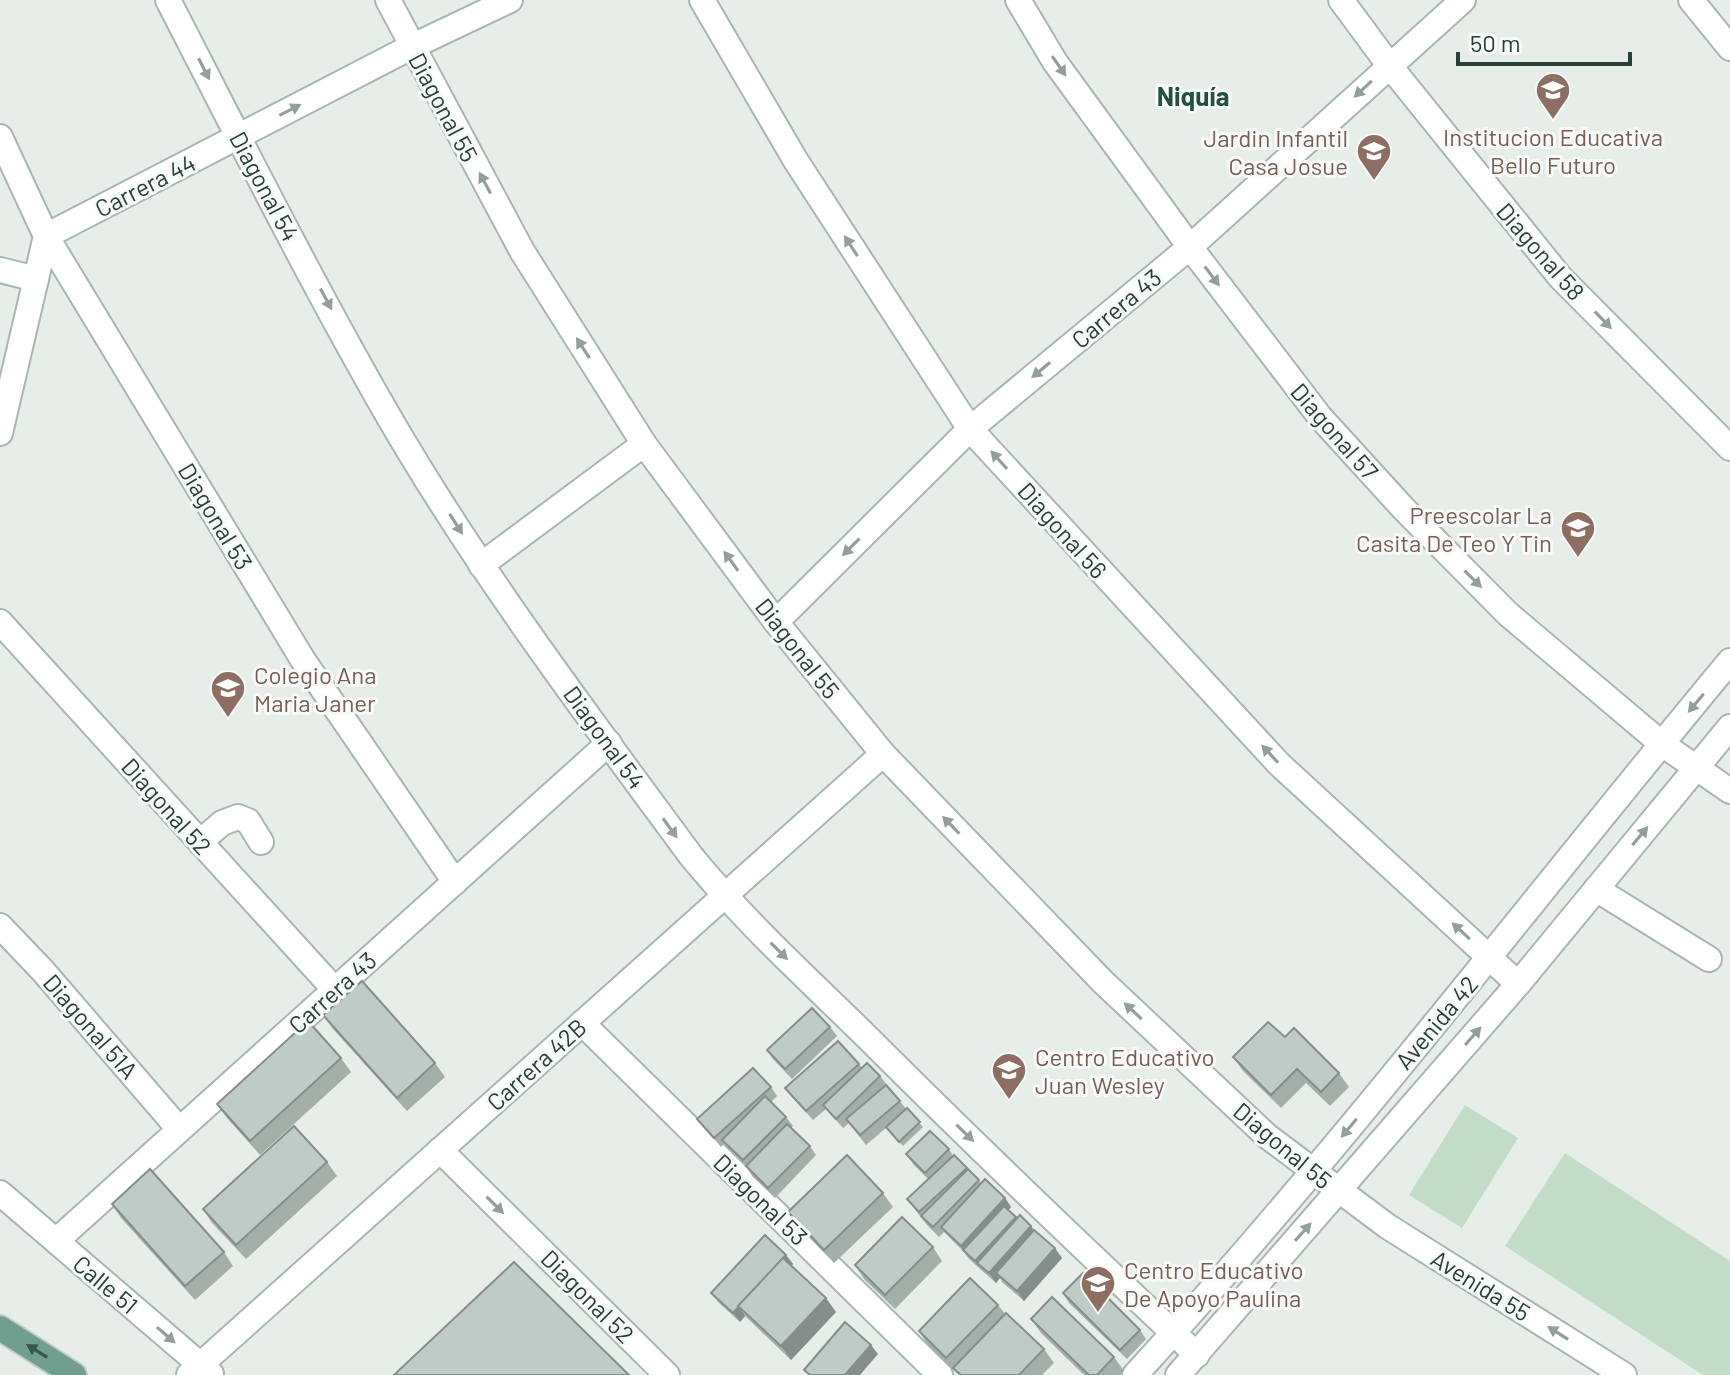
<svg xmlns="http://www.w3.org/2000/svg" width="1730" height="1375" font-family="Barlow,sans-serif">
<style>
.grass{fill:#c2dcc7}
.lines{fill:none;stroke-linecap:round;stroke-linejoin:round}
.minor-casing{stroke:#aab6b0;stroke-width:28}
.major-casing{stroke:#c3c9c7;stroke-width:28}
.minor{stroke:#fff;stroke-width:24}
.major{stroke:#709f8f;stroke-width:24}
.wall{fill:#a4afaa}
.shaded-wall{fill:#868e8b}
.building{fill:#bfcbc6;stroke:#868e8b;stroke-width:2}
.oneway{fill:#939f9a}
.oneway2{fill:#39574c}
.labels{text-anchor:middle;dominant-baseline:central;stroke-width:6;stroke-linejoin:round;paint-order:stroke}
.street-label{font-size:24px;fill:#273f36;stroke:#f7faf9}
.education-label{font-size:24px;fill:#785e54;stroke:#f7faf9;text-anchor:start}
.neighbourhood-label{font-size:26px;font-weight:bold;fill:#254f41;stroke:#f7faf9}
</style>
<rect width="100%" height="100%" fill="#e7eeea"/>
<g class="grass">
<path d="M1465 1105 1518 1138 1462 1228 1409 1195Z"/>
<path d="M1565 1153 1730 1261V1375H1703L1505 1246Z"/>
</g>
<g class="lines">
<g class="minor-casing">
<g id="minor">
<path d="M168 0C239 138 309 278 386 412 476 568 585 712 691 856 745 922 808 979 869 1039 976 1146 1086 1251 1197 1355"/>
<path d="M388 0 522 251 644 444 776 622 883 754 1103 982 1267 1136 1387 1226 1624 1375"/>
<path d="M702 0 796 161 970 429 1279 764 1518 984"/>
<path d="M1018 0 1055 62 1190 247 1320 417 1403 508 1508 614 1662 744 1730 791"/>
<path d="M1341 0 1389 65 1560 277 1730 448"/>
<path d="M1691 0 1730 48"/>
<path d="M0 137 46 236 303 660 455 882"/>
<path d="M0 270 36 279"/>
<path d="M0 433 46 236 411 47 510 0"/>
<path d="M481 565 644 444"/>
<path d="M0 622 335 990"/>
<path d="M776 622 970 429 1190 247 1463 0"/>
<path d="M200 842 222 823 238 817 248 821 261 842"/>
<path d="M1596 889 1709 959"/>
<path d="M0 926 43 971 179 1129"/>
<path d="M582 1023 940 1375"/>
<path d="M440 1150 667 1375"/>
<path d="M0 1193 211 1374"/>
<path d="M56 1241 609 743"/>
<path d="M189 1375 883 754"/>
<path d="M1135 1375C1344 1147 1532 899 1730 661"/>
<path d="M1178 1375 1518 984 1730 727"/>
</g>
</g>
<g class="major-casing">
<path id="major" d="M0 1328 74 1375"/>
</g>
<use href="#minor" class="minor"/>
<use href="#major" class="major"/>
</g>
<g class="wall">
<path d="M323 1015 435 1063 445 1077 407 1111 333 1029Z"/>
<path d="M830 1027 837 1036 792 1079 773 1059 767 1050Z"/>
<path d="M1285 1037 1339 1073 1349 1087 1330 1106 1306 1083 1281 1108 1243 1071 1233 1057Z"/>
<path d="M341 1058 351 1072 260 1155 227 1118 217 1104Z"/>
<path d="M859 1064 862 1068 880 1076 906 1109 923 1127 903 1146 886 1128 866 1145 849 1123 843 1128 826 1109 813 1120 792 1097 785 1088Z"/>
<path d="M771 1087 777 1096 771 1102 786 1117 793 1126 791 1128 810 1146 816 1155 775 1198 752 1176 746 1166 729 1149 725 1143 721 1147 697 1119Z"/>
<path d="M949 1149 953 1156 954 1155 981 1183 1005 1198 1011 1207 1009 1210 1017 1218 1034 1230 1062 1258 1024 1301 1002 1282 1000 1278 996 1283 969 1259 964 1252 944 1232 939 1237 927 1225 907 1199 928 1179 913 1164 906 1154Z"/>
<path d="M327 1162 337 1176 246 1259 212 1223 203 1209Z"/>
<path d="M883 1193 893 1207 834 1263 798 1226 788 1212Z"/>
<path d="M112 1204 224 1252 233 1266 195 1300 121 1218Z"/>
<path d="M933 1247 942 1261 895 1309 864 1279 855 1265Z"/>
<path d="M786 1255 793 1264 791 1266 836 1312 791 1360 745 1316 740 1322 718 1302 711 1293Z"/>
<path d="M1063 1293 1140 1330 1146 1339 1127 1359 1069 1303Z"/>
<path d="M998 1305 1005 1314 1044 1349 1054 1363 1042 1375H959L928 1345 919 1331Z"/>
<path d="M1031 1319 1114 1357 1124 1371 1120 1375H1084L1041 1333Z"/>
</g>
<g class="shaded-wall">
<path d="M1005 1198 1011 1207 968 1255 961 1246Z"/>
<path d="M1016 1217 1023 1226 977 1263 982 1271 975 1261Z"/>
<path d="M1031 1226 1038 1235 996 1273 1000 1278 996 1283 989 1273Z"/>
<path d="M1055 1248 1062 1258 1024 1301 1017 1291Z"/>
<path d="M786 1255 793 1264 747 1314 739 1307Z"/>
<path d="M826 1298 836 1312 791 1360 781 1346Z"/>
<path d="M739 1307 745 1316 740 1322 733 1313Z"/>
<path d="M871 1345 878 1354 860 1375H845Z"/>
</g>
<g class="building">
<path d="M362 981 435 1063 397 1098 323 1015Z"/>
<path d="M812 1008 830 1027 785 1069 767 1050Z"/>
<path d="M308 1021 341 1058 250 1141 217 1104Z"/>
<path d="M1268 1022 1285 1037 1294 1028 1339 1073 1321 1092 1297 1069 1271 1095 1233 1057Z"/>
<path d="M838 1041 859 1064 806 1111 785 1088Z"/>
<path d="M867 1063 880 1076 836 1119 823 1105Z"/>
<path d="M753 1068 771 1087 714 1138 697 1119Z"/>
<path d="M886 1085 900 1101 860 1135 846 1119Z"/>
<path d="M765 1096 786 1117 743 1160 722 1140Z"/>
<path d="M907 1108 920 1122 899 1142 886 1127Z"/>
<path d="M787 1124 810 1146 768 1188 746 1166Z"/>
<path d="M294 1126 327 1162 236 1245 203 1209Z"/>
<path d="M930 1131 949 1149 925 1173 906 1154Z"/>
<path d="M847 1155 883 1193 824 1250 788 1212Z"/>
<path d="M954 1155 967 1168 919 1212 907 1199Z"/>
<path d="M150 1169 224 1252 185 1286 112 1204Z"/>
<path d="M968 1169 979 1180 933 1227 921 1216Z"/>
<path d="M985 1179 1005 1198 961 1246 941 1227Z"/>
<path d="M1004 1206 1016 1217 975 1261 963 1250Z"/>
<path d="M1020 1215 1031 1226 989 1273 977 1263Z"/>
<path d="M902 1217 933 1247 885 1295 855 1265Z"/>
<path d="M1034 1230 1055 1248 1017 1291 996 1273Z"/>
<path d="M765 1235 786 1255 733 1313 711 1293Z"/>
<path d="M783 1258 826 1298 781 1346 738 1306Z"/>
<path d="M514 1262 629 1375H394Z"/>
<path d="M1083 1273 1140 1330 1120 1350 1063 1293Z"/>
<path d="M970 1278 998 1305 946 1358 919 1331Z"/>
<path d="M1052 1297 1114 1357 1097 1375H1089L1031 1319Z"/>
<path d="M1006 1313 1044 1349 1019 1375H961L953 1368Z"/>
<path d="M845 1322 871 1345 845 1375H810L804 1370Z"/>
</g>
<defs><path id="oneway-solid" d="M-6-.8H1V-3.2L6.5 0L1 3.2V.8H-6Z" transform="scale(2)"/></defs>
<g class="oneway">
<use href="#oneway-solid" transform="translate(1059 66) rotate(55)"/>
<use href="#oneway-solid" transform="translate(204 69) rotate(63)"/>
<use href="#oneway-solid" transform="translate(1363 89) rotate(137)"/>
<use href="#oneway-solid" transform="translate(290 110) rotate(-27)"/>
<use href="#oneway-solid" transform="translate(485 183) rotate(-118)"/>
<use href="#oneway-solid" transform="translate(851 246) rotate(-123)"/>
<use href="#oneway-solid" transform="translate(1212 276) rotate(53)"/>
<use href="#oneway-solid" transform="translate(326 299) rotate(62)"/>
<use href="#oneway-solid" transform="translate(1603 320) rotate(46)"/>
<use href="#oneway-solid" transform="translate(583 348) rotate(-123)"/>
<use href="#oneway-solid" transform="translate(1041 370) rotate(140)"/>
<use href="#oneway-solid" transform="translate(999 460) rotate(-132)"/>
<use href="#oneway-solid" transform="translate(456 524) rotate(58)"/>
<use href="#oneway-solid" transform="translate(851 547) rotate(135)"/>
<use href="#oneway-solid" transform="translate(731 561) rotate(-126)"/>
<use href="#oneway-solid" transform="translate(1473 579) rotate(45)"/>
<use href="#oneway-solid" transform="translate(1696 703) rotate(130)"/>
<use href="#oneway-solid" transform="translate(1270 754) rotate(-133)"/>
<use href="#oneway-solid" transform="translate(951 825) rotate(-134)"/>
<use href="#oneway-solid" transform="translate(670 828) rotate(54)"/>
<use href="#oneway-solid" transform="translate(1640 836) rotate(-50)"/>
<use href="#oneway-solid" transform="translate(1461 931) rotate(-137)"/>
<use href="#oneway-solid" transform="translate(779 951) rotate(45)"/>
<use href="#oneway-solid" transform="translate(1133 1011) rotate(-137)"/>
<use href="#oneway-solid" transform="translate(1473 1036) rotate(-49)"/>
<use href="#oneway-solid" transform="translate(1349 1128) rotate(130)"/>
<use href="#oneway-solid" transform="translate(965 1133) rotate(44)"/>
<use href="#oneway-solid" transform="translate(495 1205) rotate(45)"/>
<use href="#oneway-solid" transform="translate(1303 1232) rotate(-48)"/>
<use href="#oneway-solid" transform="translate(1558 1333) rotate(-148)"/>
<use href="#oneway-solid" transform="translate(166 1335) rotate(41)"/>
</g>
<use class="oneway2" href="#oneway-solid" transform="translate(37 1351) rotate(-148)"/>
<defs>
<g id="school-pin" transform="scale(1.8)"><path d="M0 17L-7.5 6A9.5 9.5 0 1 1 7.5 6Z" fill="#8d6e63" stroke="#f7faf9"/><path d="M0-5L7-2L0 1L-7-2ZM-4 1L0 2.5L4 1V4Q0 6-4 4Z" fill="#fff"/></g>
</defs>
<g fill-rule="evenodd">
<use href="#school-pin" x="1553" y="90"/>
<use href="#school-pin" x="1374" y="151"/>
<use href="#school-pin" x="1578" y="528"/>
<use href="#school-pin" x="228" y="688"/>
<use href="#school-pin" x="1009" y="1070"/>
<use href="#school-pin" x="1098" y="1283"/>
</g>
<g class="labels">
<g class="street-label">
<text transform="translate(444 107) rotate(62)">Diagonal 55</text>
<text transform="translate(145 185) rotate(-27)">Carrera 44</text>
<text transform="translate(265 186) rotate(62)">Diagonal 54</text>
<text transform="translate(1541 251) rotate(49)">Diagonal 58</text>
<text transform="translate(1116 308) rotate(-40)">Carrera 43</text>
<text transform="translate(1335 431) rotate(49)">Diagonal 57</text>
<text transform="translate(216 516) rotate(59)">Diagonal 53</text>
<text transform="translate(1063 530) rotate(48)">Diagonal 56</text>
<text transform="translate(798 648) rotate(52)">Diagonal 55</text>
<text transform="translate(605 737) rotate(54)">Diagonal 54</text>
<text transform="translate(167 806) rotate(48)">Diagonal 52</text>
<text transform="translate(332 992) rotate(-42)">Carrera 43</text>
<text transform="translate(1436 1022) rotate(-50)">Avenida 42</text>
<text transform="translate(91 1026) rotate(49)">Diagonal 51A</text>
<text transform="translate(536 1064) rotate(-42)">Carrera 42B</text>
<text transform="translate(1283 1145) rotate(40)">Diagonal 55</text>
<text transform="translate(761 1199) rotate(44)">Diagonal 53</text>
<text transform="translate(106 1284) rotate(40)">Calle 51</text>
<text transform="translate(1481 1285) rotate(32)">Avenida 55</text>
<text transform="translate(588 1296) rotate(45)">Diagonal 52</text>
</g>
<g class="education-label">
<text x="1553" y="136" text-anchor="middle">Institucion Educativa<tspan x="1553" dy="28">Bello Futuro</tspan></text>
<text x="1348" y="137" text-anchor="end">Jardin Infantil<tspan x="1348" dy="28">Casa Josue</tspan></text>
<text x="1552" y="514" text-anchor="end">Preescolar La<tspan x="1552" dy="28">Casita De Teo Y Tin</tspan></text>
<text x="254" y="674">Colegio Ana<tspan x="254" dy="28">Maria Janer</tspan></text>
<text x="1035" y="1056">Centro Educativo<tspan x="1035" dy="28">Juan Wesley</tspan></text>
<text x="1124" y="1269">Centro Educativo<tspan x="1124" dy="28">De Apoyo Paulina</tspan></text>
</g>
<g class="neighbourhood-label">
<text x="1193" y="95">Niquía</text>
</g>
</g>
<path d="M1458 52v12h172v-12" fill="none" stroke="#273f36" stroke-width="4"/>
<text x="1470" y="52" font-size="24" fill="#273f36" stroke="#f7faf9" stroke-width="6" paint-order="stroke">50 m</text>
</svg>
